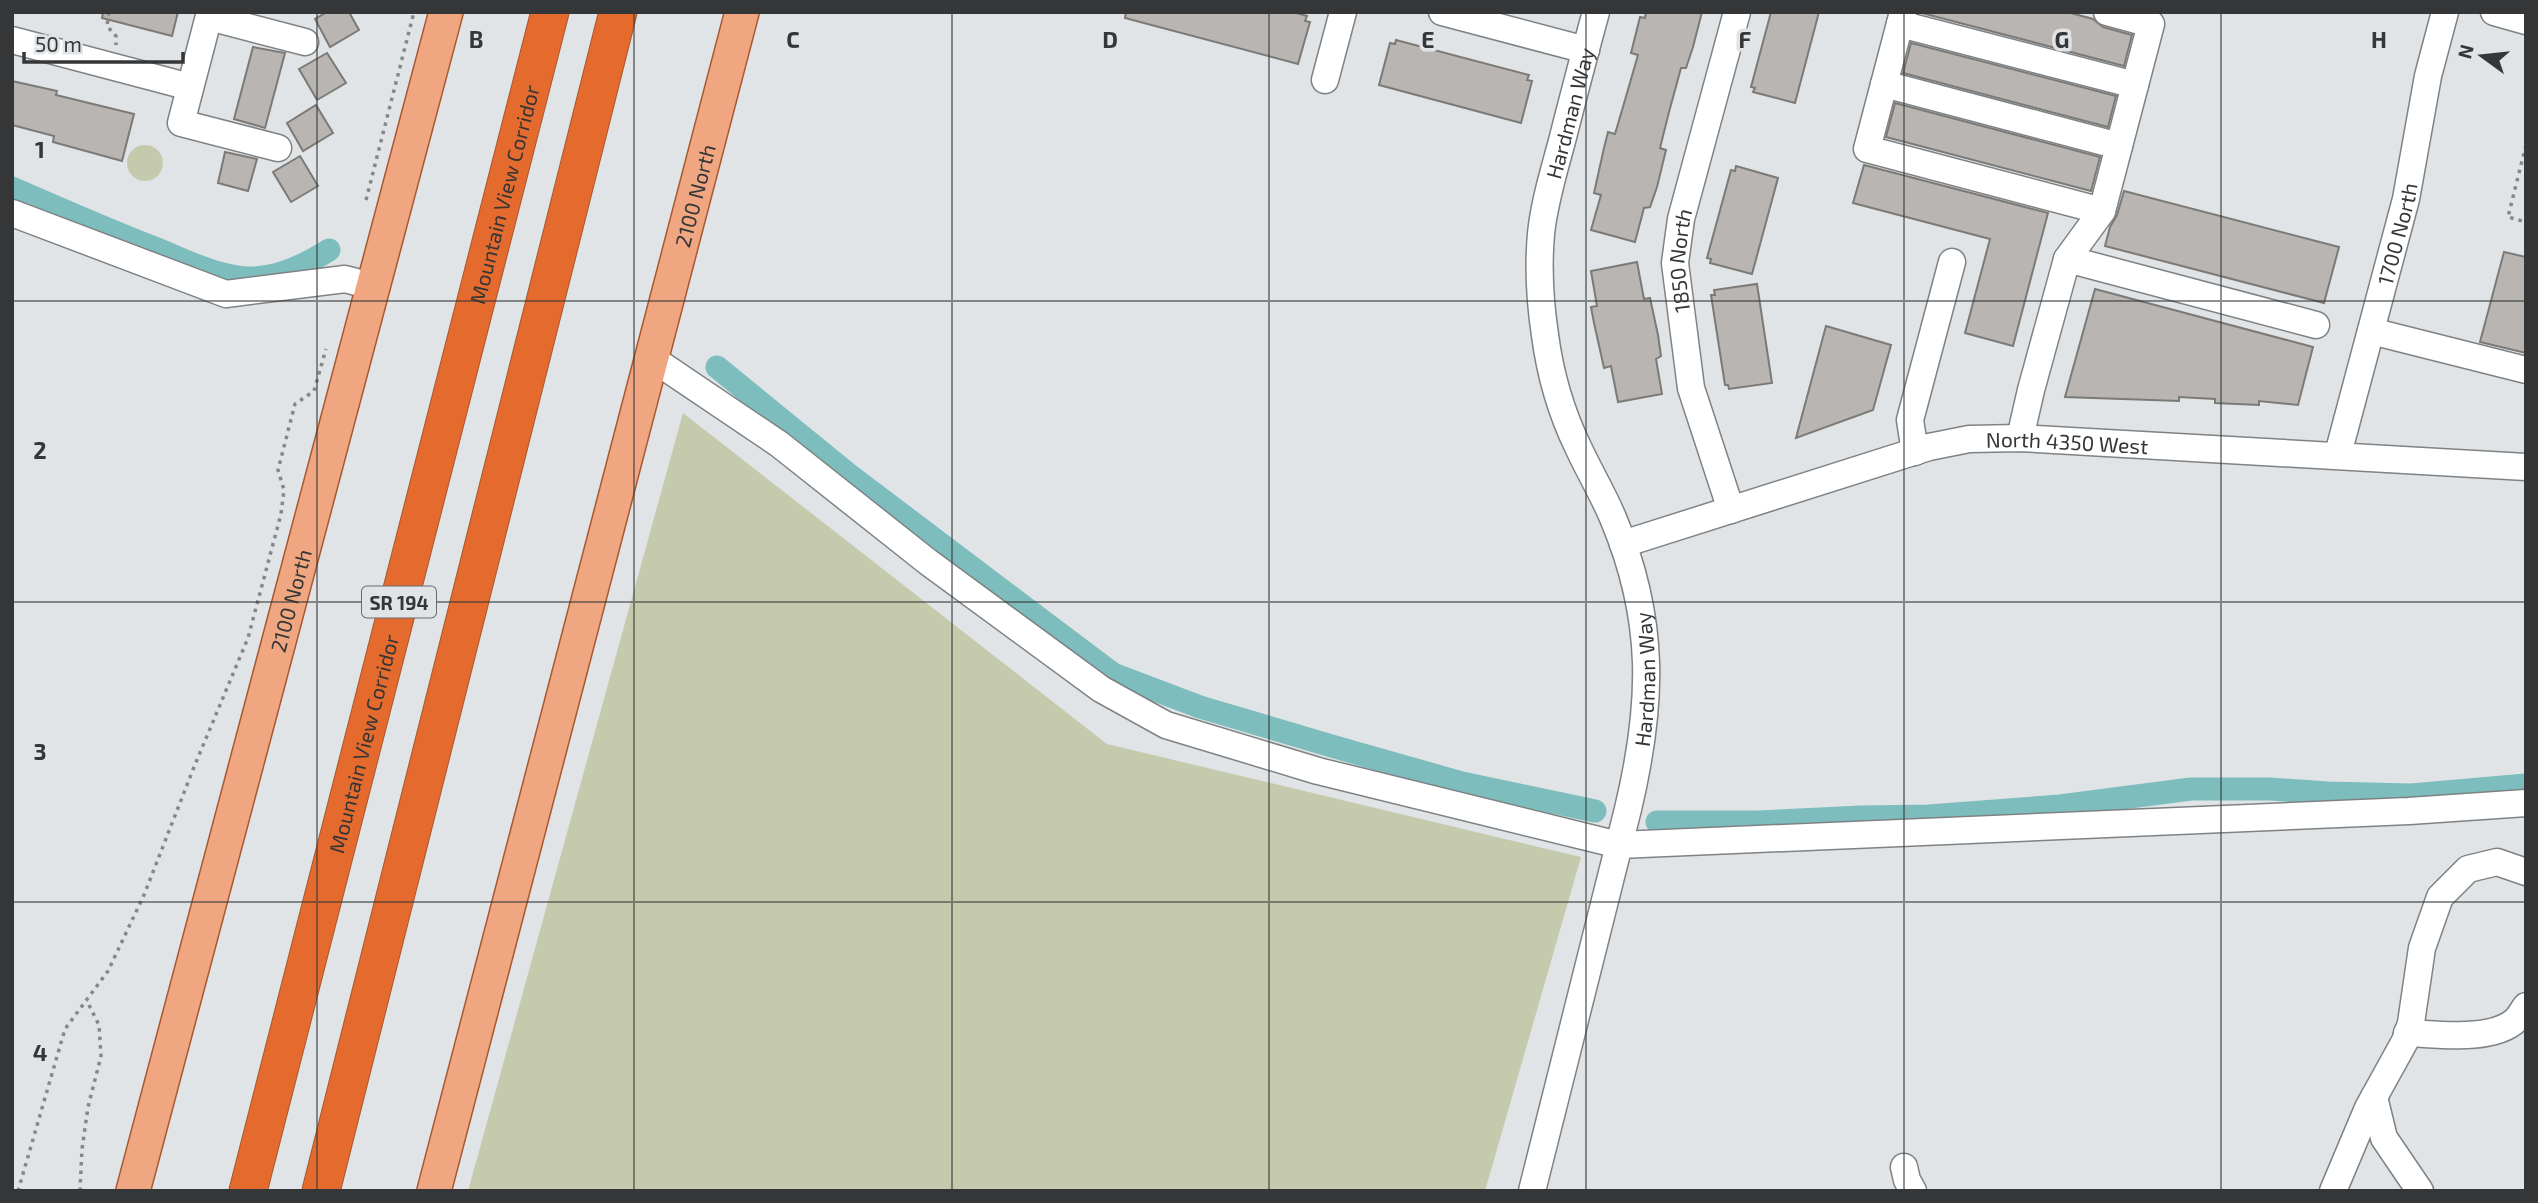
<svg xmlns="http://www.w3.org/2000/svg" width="2538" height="1203" font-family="'Exo 2',sans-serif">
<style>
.green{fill:#c6caad}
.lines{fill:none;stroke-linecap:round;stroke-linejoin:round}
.canal{stroke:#7dbdbd;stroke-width:23}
.building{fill:#b8b5b2;stroke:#7c7a77;stroke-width:2}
.minor-casing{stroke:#7f8284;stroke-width:29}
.major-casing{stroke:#a75830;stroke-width:36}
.highway-casing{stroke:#a75830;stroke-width:39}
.path{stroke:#858789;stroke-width:3.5;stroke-dasharray:3.5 5;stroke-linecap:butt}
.minor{stroke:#fff;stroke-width:26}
.major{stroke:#efa681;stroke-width:33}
.highway{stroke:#e46a2d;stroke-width:37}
.grid{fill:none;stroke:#353637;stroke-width:2;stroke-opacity:0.55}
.labels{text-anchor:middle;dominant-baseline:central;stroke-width:7;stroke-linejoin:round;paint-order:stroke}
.shield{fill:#e0e4e6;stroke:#686a6c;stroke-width:2}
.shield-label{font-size:19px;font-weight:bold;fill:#353637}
.street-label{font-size:21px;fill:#353637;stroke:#e0e4e6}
.grid-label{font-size:23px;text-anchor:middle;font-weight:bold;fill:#353637;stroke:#e0e4e6;stroke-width:7;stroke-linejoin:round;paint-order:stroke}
</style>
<rect width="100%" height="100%" fill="#e0e4e6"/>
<g class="green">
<circle cx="145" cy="163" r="18"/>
<path d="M683 413 1107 744 1581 857 1485 1191H468Z"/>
</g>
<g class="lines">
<g class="canal">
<path d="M12 188C60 209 108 230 157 249 187 261 221 279 254 278 281 277 307 264 329 250"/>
<path d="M717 367 848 474 1113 674 1200 707 1335 747 1462 783 1595 811"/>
<path d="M1657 822H1758L1861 817 1929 816 2060 806 2191 789H2270L2328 793 2411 795 2526 785"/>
</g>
</g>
<g class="building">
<path d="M103 12H178L172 36 102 18Z"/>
<path d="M327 12H349L359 30 330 47 315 19Z"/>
<path d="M1126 12H1293L1307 16 1305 21 1310 22 1298 64 1125 18Z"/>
<path d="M1646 12H1702L1693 47 1686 68H1681L1669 112 1660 148 1666 150 1657 187 1650 207 1644 208 1635 242 1591 230 1601 195 1594 193 1604 148 1608 132 1615 134 1625 100 1638 55 1631 53 1640 17 1645 18Z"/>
<path d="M1771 12H1819L1795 103 1753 92 1755 88 1751 87Z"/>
<path d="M1918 12H2067L2093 19 2103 27 2132 35 2124 66Z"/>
<path d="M1396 40 1529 75 1527 80 1532 81 1521 123 1379 85 1390 43 1395 44Z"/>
<path d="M1911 43 2116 96 2108 127 1903 73Z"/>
<path d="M253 47 285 53 265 128 234 119Z"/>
<path d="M327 53 346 83 317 100 299 69Z"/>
<path d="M12 81 57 91 56 95 134 114 122 161 53 142 54 136 12 125Z"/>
<path d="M1895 103 2100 157 2091 191 1886 137Z"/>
<path d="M316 105 333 133 303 151 287 123Z"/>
<path d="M225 152 257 159 248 191 218 183Z"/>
<path d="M300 156 318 186 291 202 273 172Z"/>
<path d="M1864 165 2048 213 2013 346 1965 333 1990 239 1853 203Z"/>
<path d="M1736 166 1778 178 1752 274 1710 263 1711 259 1707 258 1731 170 1735 171Z"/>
<path d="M2124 191 2339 247 2324 303 2105 246 2110 227 2117 215Z"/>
<path d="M2504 252 2526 257V353L2480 342Z"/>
<path d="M1637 262 1644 299 1650 298 1658 335 1661 356 1656 359 1662 394 1618 402 1611 366 1604 368 1594 323 1591 307 1597 306 1591 271Z"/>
<path d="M1757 284 1772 383 1729 389 1728 385H1725L1711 295H1715L1714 290Z"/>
<path d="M2095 289 2313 347 2298 405 2259 401V405L2215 403V399L2179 397V401L2065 397Z"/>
<path d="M1826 326 1891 345 1873 410 1796 438Z"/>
</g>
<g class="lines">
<g class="minor-casing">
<g id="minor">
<path d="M210 12 181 123 278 148"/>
<path d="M1442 12 1586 50"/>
<path d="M1903 12 1867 149 2102 211"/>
<path d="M2494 12 2526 21"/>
<path d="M209 17 305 42"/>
<path d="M1900 24 2135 85"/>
<path d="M12 40 190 87"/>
<path d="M1325 80 1343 12"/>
<path d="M1884 84 2119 146"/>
<path d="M12 213 226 294 345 279 375 287"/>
<path d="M2067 259 2316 325"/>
<path d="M2371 331 2526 370"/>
<path d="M650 357 779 444 928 562 1101 689 1166 725 1318 771 1619 845 2409 811 2526 803"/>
<path d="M2020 438 2031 390 2067 259 2102 211 2151 24 2107 12"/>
<path d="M1915 452 1910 420 1952 262"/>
<path id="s1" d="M2338 454 2406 199 2428 76 2445 12"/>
<path id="s2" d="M1731 510 1691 388 1675 263 1681 219 1737 12"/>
<path id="s3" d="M1623 544 1929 447 1969 439 2020 438 2526 467"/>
<path d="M2407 1033C2438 1034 2492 1042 2516 1020 2520 1016 2523 1010 2526 1006"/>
<path d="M2374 1097 2384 1138 2420 1191"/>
<path d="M1904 1167 1907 1180 1913 1191"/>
<path id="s4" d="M1532 1191 1628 809C1653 704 1656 620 1613 518 1603 494 1589 471 1578 447 1561 412 1550 373 1545 335 1540 302 1538 268 1541 234 1544 203 1554 171 1562 141 1573 98 1584 55 1596 12"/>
<path d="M2333 1191 2368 1108 2405 1041 2411 1023 2422 948 2440 897 2468 869 2497 862 2526 872"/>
</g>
</g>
<g class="major-casing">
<g id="major">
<path id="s5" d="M133 1191 446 12"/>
<path id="s6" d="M434 1191 742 12"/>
</g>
</g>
<g class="highway-casing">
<g id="highway">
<path id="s7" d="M248 1191 550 12"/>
<path d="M321 1191 618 12"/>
</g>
</g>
<g class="path">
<path d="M109 12 107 26 116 36V45"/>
<path d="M2526 145 2508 217 2526 222"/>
<path d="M366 200 414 12"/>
<path d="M18 1191 65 1029 108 971 144 895 194 767 248 638 281 514 284 490 278 470 295 404 314 391 326 349"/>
<path d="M80 1191 82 1149 88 1107 101 1056 99 1025 87 1001"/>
</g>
<use href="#minor" class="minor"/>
<use href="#major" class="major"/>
<use href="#highway" class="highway"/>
</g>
<path class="grid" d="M317 12V1191M634 12V1191M952 12V1191M1269 12V1191M1586 12V1191M1904 12V1191M2221 12V1191M12 301H2526M12 602H2526M12 902H2526"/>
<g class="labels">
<rect class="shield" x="362" y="586.5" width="74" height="31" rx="5"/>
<g class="shield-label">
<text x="399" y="602">SR 194</text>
</g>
<g class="street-label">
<text stroke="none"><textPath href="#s4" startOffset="1113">Hardman Way</textPath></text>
<text stroke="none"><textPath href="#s7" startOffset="1029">Mountain View Corridor</textPath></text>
<text stroke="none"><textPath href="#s6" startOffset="1029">2100 North</textPath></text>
<text stroke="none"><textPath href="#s1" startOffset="228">1700 North</textPath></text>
<text stroke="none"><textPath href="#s2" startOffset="257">1850 North</textPath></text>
<text stroke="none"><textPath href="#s3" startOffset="460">North 4350 West</textPath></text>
<text stroke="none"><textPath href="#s5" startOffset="611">2100 North</textPath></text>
<text stroke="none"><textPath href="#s4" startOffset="525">Hardman Way</textPath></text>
<text stroke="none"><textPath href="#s7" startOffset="462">Mountain View Corridor</textPath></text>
</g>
</g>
<g class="grid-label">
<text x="476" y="48">B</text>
<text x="793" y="48">C</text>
<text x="1110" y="48">D</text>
<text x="1428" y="48">E</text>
<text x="1745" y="48">F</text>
<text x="2062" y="48">G</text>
<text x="2379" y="48">H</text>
<text x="40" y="158">1</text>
<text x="40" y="459">2</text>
<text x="40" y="760">3</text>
<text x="40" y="1061">4</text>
</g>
<rect width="2538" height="1203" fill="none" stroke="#353637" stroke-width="28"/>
<g transform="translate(2482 56) rotate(285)" stroke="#e0e4e6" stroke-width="5" paint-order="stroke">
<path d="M0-5L12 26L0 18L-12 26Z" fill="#353637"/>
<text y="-10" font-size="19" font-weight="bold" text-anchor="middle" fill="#353637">N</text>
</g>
<path d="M24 52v10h159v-10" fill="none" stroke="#353637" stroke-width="3.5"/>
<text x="35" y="52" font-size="21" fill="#353637" stroke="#e0e4e6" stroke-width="5" paint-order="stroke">50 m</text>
</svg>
